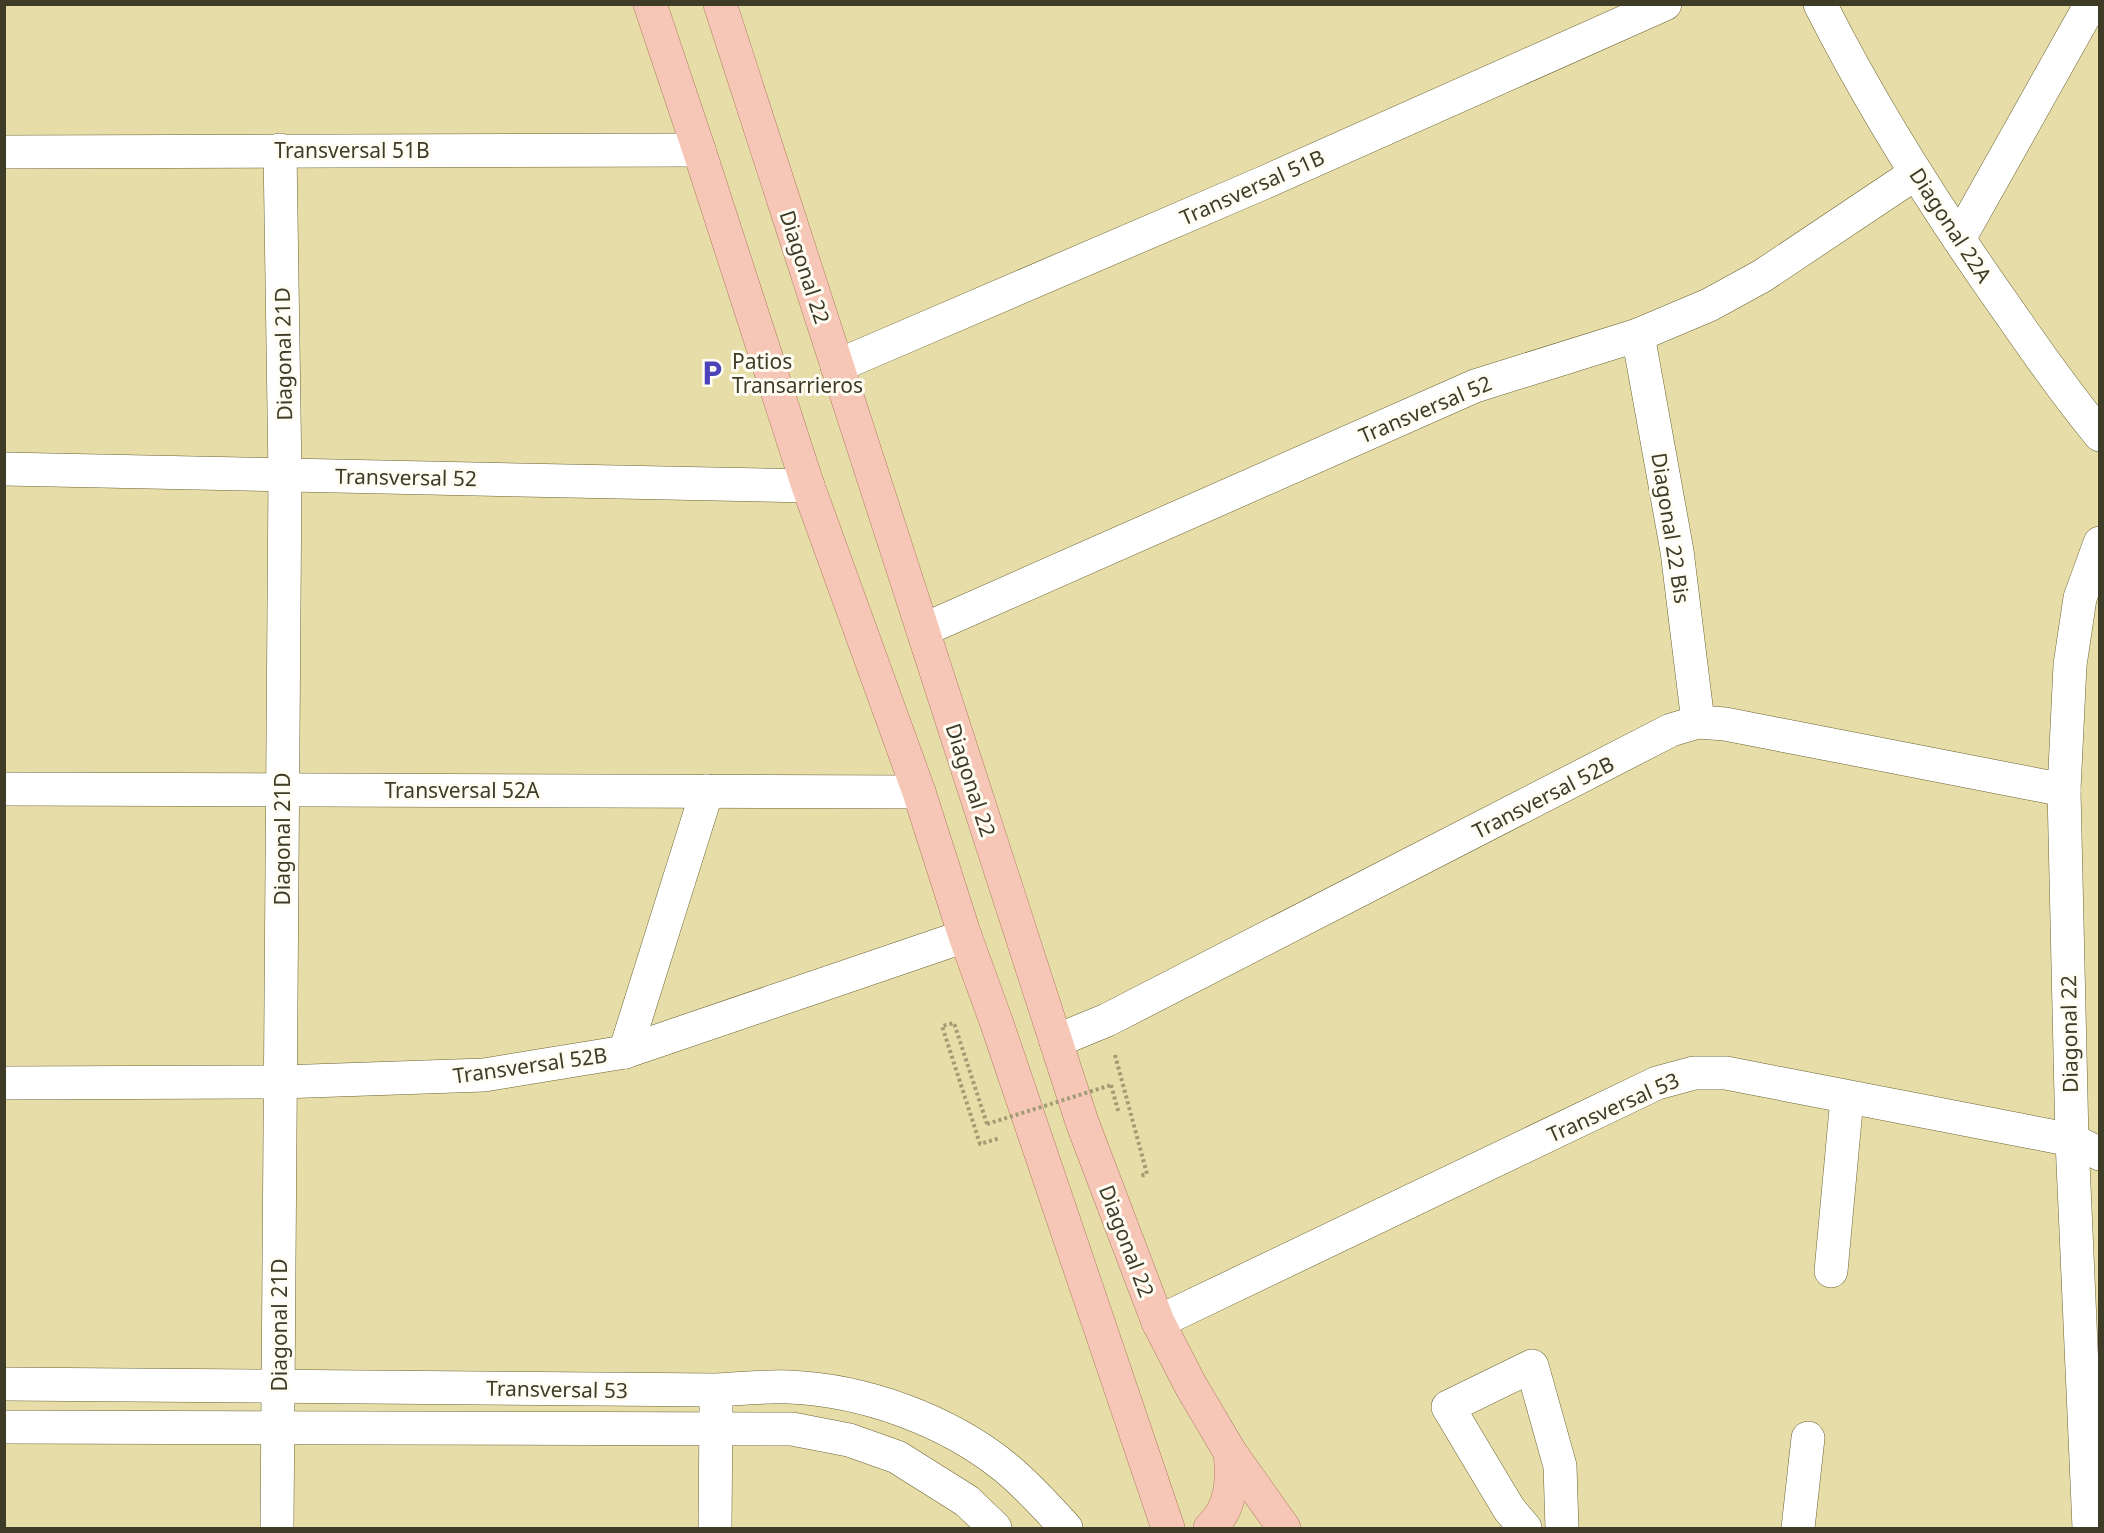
<svg xmlns="http://www.w3.org/2000/svg" width="2104" height="1533" font-family="'Noto Sans',sans-serif">
<style>
.lines{fill:none;stroke-linecap:round;stroke-linejoin:round}
.minor-casing{stroke:#6b6332;stroke-width:34}
.major-casing{stroke:#b27d64;stroke-width:34}
.path{stroke:#a29c74;stroke-width:4;stroke-dasharray:3 3;stroke-linecap:butt}
.minor{stroke:#fff;stroke-width:33}
.major{stroke:#f6c7b6;stroke-width:33}
.path-bridge{stroke:#a29c74;stroke-width:4;stroke-dasharray:3 3;stroke-linecap:butt}
.labels{text-anchor:middle;dominant-baseline:central;stroke-width:6;stroke-linejoin:round;paint-order:stroke}
.street-label{font-size:21px;fill:#3e3b26;stroke:#fffdf3}
.poi-label{font-size:21px;fill:#3e3b26;stroke:#fffdf3;text-anchor:start}
</style>
<rect width="100%" height="100%" fill="#e6dda8"/>
<g class="lines">
<g class="minor-casing">
<g id="minor">
<path d="M1820 4C1872 107 1934 205 2000 299 2032 345 2064 391 2100 435"/>
<path d="M4 152 699 150"/>
<path d="M1959 239 2091 4"/>
<path d="M1638 335 1677 551 1698 722"/>
<path d="M837 366 1263 183 1665 4"/>
<path d="M4 469 808 486"/>
<path d="M923 630 1475 386 1638 335 1709 305 1762 276 1916 173"/>
<path d="M4 789 919 792"/>
<path d="M1056 1041 1107 1020 1671 730 1698 722 1725 724 2064 790"/>
<path d="M625 1052 707 791"/>
<path d="M4 1083 280 1082 484 1075 625 1052 965 936"/>
<path d="M1831 1271 1847 1098"/>
<path d="M1158 1322 1657 1083 1694 1073H1726L2072 1140 2100 1154"/>
<path d="M4 1384 716 1390C740 1389 765 1386 789 1387 864 1390 947 1420 1005 1467 1027 1485 1047 1507 1066 1528"/>
<path d="M4 1427 792 1429 849 1440 897 1457 967 1501 995 1528"/>
<path d="M277 1528 285 475 280 150"/>
<path d="M715 1528 716 1407"/>
<path d="M1525 1528 1509 1509 1448 1407 1532 1366 1560 1466 1562 1528"/>
<path d="M1798 1528 1808 1438"/>
<path d="M2089 1528 2072 1140 2064 790 2070 665 2080 598 2100 543"/>
</g>
</g>
<g class="major-casing">
<g id="major">
<path d="M650 4 699 150 808 486 919 792 965 936 996 1021 1168 1528"/>
<path d="M720 4 1082 1122 1158 1322 1191 1386 1230 1452 1284 1528"/>
<path d="M1210 1528C1232 1508 1233 1480 1230 1452"/>
</g>
</g>
<g class="path">
<path d="M1115 1055 1147 1174 1140 1176"/>
<path d="M1111 1085 1119 1114"/>
<path d="M987 1124 954 1023 942 1026 980 1144 1000 1138"/>
</g>
<use href="#minor" class="minor"/>
<use href="#major" class="major"/>
<path class="path-bridge" d="M987 1124 1111 1085"/>
</g>
<defs>
<g id="parking-bare" transform="scale(2.07)"><path d="M-3.5-5.5H1a3.5 3.5 0 0 1 0 7H-1V5.5H-3.5ZM-1-3.4V-.6H.8a1.4 1.4 0 0 0 0-2.8Z" fill="#4c43ba" stroke="#fffdf3" stroke-width="2.5" paint-order="stroke"/></g>
</defs>
<g fill-rule="evenodd">
<use href="#parking-bare" x="712" y="373"/>
</g>
<g class="labels">
<g class="street-label">
<text x="352" y="150">Transversal 51B</text>
<text transform="translate(1252 187) rotate(-24)">Transversal 51B</text>
<text transform="translate(1951 225) rotate(57)">Diagonal 22A</text>
<text transform="translate(805 267) rotate(72)">Diagonal 22</text>
<text transform="translate(283 354) rotate(-91)">Diagonal 21D</text>
<text transform="translate(1425 409) rotate(-23)">Transversal 52</text>
<text transform="translate(406 477) rotate(1)">Transversal 52</text>
<text transform="translate(1671 528) rotate(81)">Diagonal 22 Bis</text>
<text transform="translate(971 780) rotate(72)">Diagonal 22</text>
<text x="462" y="790">Transversal 52A</text>
<text transform="translate(1543 797) rotate(-27)">Transversal 52B</text>
<text transform="translate(282 839) rotate(-90)">Diagonal 21D</text>
<text transform="translate(2069 1034) rotate(-91)">Diagonal 22</text>
<text transform="translate(530 1065) rotate(-8)">Transversal 52B</text>
<text transform="translate(1613 1107) rotate(-24)">Transversal 53</text>
<text transform="translate(1127 1241) rotate(69)">Diagonal 22</text>
<text transform="translate(279 1325) rotate(-90)">Diagonal 21D</text>
<text transform="translate(557 1389) rotate(1)">Transversal 53</text>
</g>
<g class="poi-label">
<text x="732" y="361">Patios<tspan x="732" dy="24">Transarrieros</tspan></text>
</g>
</g>
<rect width="2104" height="1533" fill="none" stroke="#3e3b26" stroke-width="12"/>
</svg>
